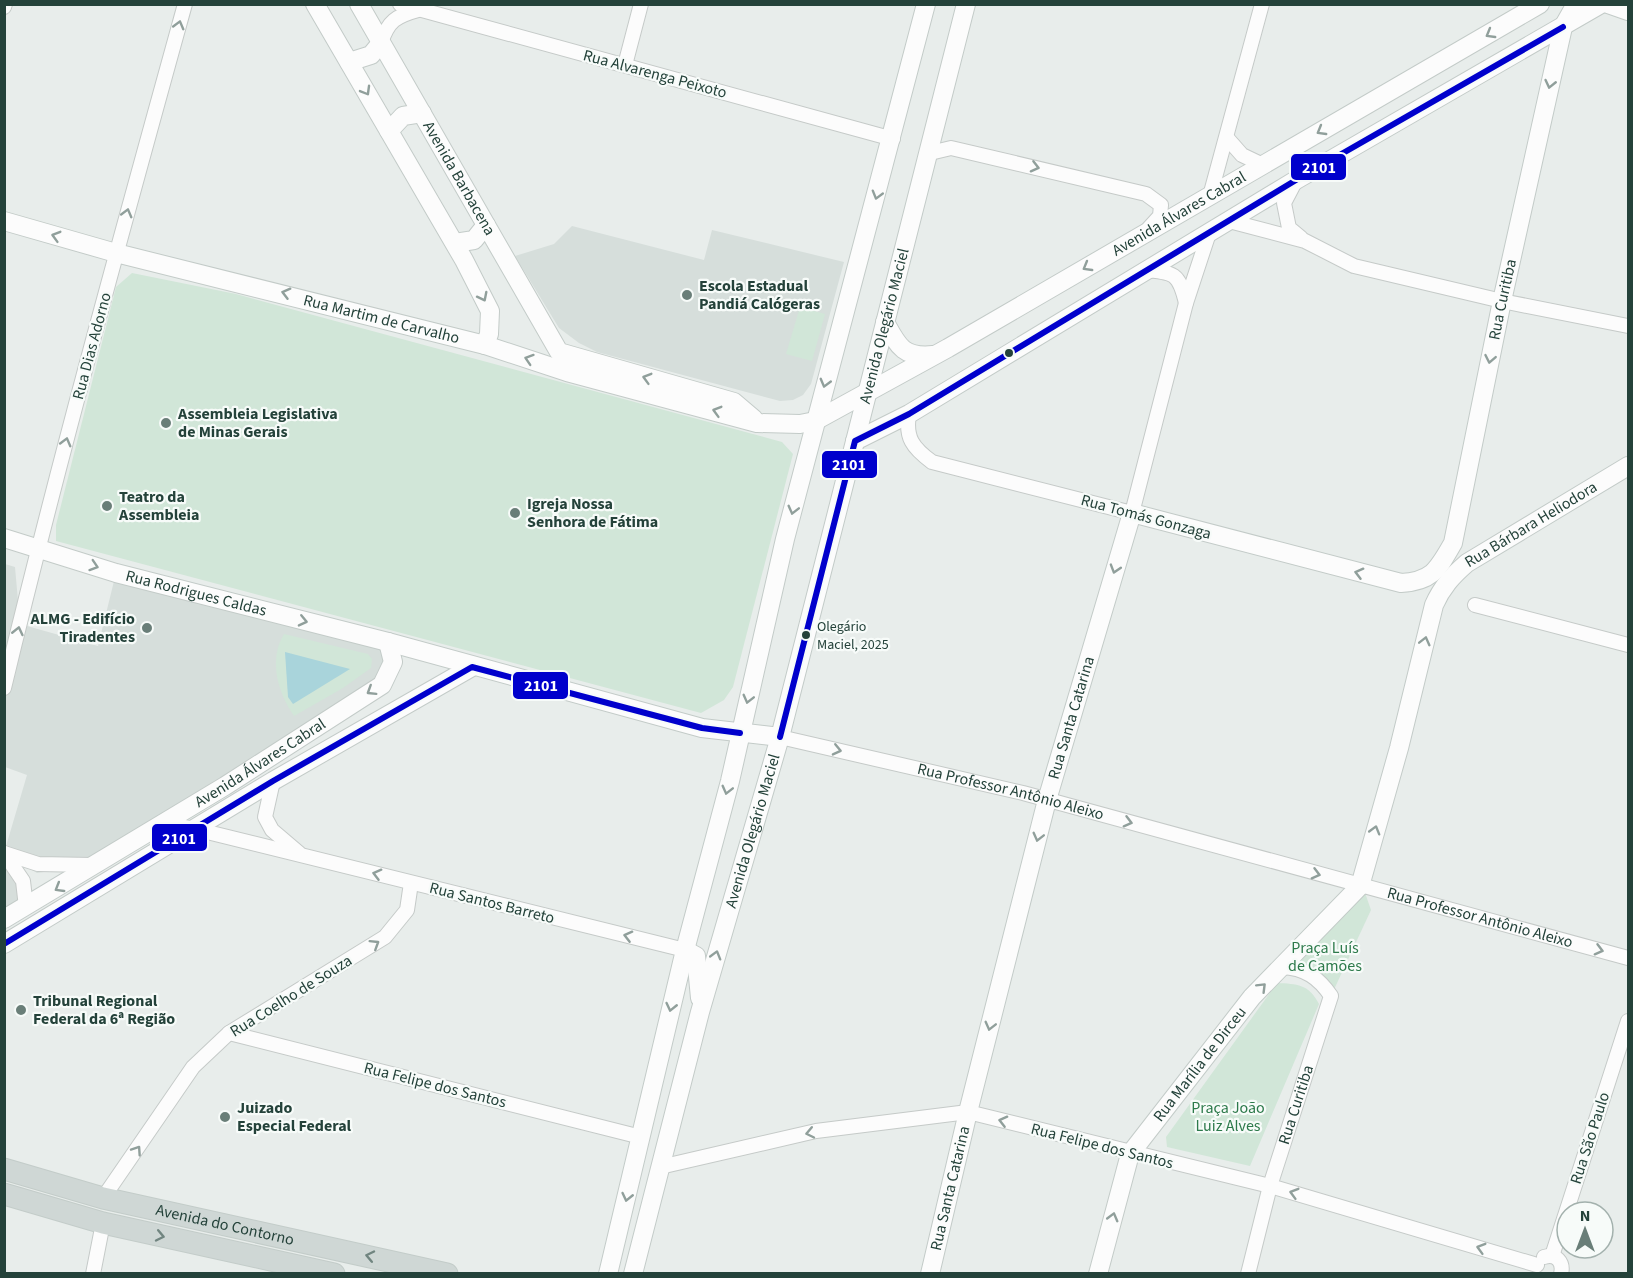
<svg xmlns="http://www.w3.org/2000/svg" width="1633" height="1278" font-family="'Source Sans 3',sans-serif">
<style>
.built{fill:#d6dedb}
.green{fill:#d1e6d8}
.water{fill:#a9d4db}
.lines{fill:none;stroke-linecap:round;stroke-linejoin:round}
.street-casing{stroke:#c5cac8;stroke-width:16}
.secondary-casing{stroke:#c3cbc8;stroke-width:20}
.primary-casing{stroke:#c3ccc9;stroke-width:23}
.street{stroke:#fcfcfc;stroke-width:14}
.secondary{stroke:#fcfcfc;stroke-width:18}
.primary{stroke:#cfd7d5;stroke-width:21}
.bus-1-casing{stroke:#f7fbf9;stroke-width:10}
.bus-1{stroke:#00c;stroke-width:6}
.oneway{stroke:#909f9b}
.oneway2{stroke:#718580}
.poi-dot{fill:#697e78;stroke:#f7fbf9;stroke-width:2}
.bus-dot{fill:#24423a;stroke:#f7fbf9;stroke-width:2}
.labels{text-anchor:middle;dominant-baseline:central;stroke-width:4.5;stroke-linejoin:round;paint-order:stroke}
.bus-label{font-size:14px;fill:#24423a;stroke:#f7fbf9;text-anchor:start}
.street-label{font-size:16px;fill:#24423a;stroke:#f7fbf9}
.poi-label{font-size:16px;font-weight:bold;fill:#24423a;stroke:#f7fbf9;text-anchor:start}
.park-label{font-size:16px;fill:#2d7a4b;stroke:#f7fbf9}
.line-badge{stroke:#f7fbf9;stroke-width:2}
.badge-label{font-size:16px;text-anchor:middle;font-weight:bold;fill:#fff}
</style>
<rect width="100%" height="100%" fill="#e8edeb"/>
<g class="built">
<path d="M572 226 704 260 712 230 844 262 811 384 803 395 793 400 780 401 597 352 579 343 559 328 515 256 554 244Z"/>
<path d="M5 564 15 567 20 624 98 646 116 573 388 642 389 674 99 864 37 873 6 854 26 907 5 919 4 853 27 775 5 767Z"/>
</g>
<g class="green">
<path d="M132 273 236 294 782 442 793 454 733 687 724 700 701 713 56 541V525L116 287Z"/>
<path d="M800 307 825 314 812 361 786 354Z"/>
<path d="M284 634 368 654 372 659 371 668 343 688 294 716C278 693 268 660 284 634Z"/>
<path d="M1363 887 1371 910 1331 996 1289 967Z"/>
<path d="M1277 983C1297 984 1309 984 1319 1004L1250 1166 1167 1147 1166 1137Z"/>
</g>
<path class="water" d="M285 652 350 669 293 704 288 697Z"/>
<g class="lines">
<g class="street-casing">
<g id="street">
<path d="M400 4 893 139"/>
<path d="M4 7 5 4"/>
<path d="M381 43C388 21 396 16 418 10"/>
<path d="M625 65 641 4"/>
<path d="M1227 138 1242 155 1263 165"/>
<path d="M930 153 951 148 1146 194 1161 205 1160 216 1149 228"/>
<path d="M1296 180 1284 203 1289 228 1301 238"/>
<path d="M1210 196 1262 4"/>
<path d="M1229 221 1305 241 1354 266 1502 301 1628 326"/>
<path d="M1144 270C1174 272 1179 273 1186 303"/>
<path d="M909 414C905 438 913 448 932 462L1132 513 1186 303 1209 233"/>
<path d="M1475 605 1628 645"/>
<path d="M4 688C59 459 122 232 185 4"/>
<path id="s1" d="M780 737 1023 793 1628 958"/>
<path d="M273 781 265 817 272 830 299 853"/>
<path d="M162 823 195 829 685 950"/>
<path d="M4 853 38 864 91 865"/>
<path d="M4 853 23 881 26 907"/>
<path d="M229 1033 641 1137"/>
<path d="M660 1167 816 1131 968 1112 1270 1186 1537 1265"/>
<path d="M103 1198 193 1067 229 1033 385 937 407 910 411 883"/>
<path d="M1552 1256 1628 1021"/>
<path d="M1544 1257C1556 1253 1564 1262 1561 1274"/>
<path d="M93 1274 103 1223"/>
<path id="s2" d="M1248 1274 1270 1186 1331 996C1319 978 1305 968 1282 967"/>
</g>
</g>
<g class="secondary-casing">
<g id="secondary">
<path d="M315 4 464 260 490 311 489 334 485 345"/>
<path id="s3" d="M359 4 559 352 734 402 754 419"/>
<path d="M1608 4 1628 11"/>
<path d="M349 62 371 55 381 43"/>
<path d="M389 131 403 116 422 113"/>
<path id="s4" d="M4 221 116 253 485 345 567 372 757 423 800 424 815 421 948 348 1540 4"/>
<path d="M455 243 474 240 486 225"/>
<path d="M885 322C898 346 903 358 933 355"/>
<path d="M855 441 909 414 1296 180 1601 4"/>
<path id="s5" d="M4 538 116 573 388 642 702 728 780 737"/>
<path id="s6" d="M4 919 225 786 382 685 393 662 388 642"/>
<path d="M4 944 273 781 472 667"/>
<path d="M685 950 696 956 700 998"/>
<path d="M608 1274 685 950 730 781 785 539 926 4"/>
<path id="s7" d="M633 1274 700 1012 780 737 966 4"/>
<path id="s8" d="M930 1274 968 1112 1047 800 1132 513 1401 583C1433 581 1438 569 1453 543L1502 301 1563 27 1576 4"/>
<path id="s9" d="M1098 1274 1130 1154 1252 997 1360 886 1399 748 1434 605C1442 587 1452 576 1467 563L1628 466"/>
</g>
</g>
<g class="primary-casing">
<g id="primary">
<path id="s10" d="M4 1169 103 1198 447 1274"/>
<path d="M4 1194 103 1223 334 1274"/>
</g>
</g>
<use href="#street" class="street"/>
<use href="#secondary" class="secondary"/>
<use href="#primary" class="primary"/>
<g class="bus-1-casing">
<g id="bus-1">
<path d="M780 737 855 441 909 414 1296 180 1563 27"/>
<path d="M4 944 273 781 472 667 702 728 740 733"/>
</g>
</g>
<use href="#bus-1" class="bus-1"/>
</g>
<defs><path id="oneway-chevron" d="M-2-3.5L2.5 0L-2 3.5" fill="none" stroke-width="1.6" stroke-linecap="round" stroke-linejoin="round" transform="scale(1.5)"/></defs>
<g class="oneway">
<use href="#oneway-chevron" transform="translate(179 25) rotate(-75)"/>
<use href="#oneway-chevron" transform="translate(1490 34) rotate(150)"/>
<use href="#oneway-chevron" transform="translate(1550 84) rotate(103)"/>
<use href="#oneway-chevron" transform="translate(366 91) rotate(60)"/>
<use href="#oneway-chevron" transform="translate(1321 131) rotate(150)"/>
<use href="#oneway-chevron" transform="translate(1035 167) rotate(14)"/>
<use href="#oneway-chevron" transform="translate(877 195) rotate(106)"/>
<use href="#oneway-chevron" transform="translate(127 213) rotate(-75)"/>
<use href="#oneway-chevron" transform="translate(56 236) rotate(-164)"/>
<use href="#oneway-chevron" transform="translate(1087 267) rotate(150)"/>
<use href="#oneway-chevron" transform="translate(286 293) rotate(-165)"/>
<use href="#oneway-chevron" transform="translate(483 297) rotate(63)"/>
<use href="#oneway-chevron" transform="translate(529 359) rotate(-162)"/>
<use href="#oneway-chevron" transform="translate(1490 359) rotate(101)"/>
<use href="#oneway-chevron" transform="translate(647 378) rotate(-164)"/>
<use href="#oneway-chevron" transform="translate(825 383) rotate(105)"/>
<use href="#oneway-chevron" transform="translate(717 411) rotate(-164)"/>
<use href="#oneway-chevron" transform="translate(66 442) rotate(-75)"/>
<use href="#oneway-chevron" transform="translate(793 510) rotate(104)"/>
<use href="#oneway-chevron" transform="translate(94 566) rotate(18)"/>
<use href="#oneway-chevron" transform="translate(1115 569) rotate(107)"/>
<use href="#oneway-chevron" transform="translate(1359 573) rotate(-165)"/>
<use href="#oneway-chevron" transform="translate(303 621) rotate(13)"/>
<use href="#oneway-chevron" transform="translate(18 631) rotate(-77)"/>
<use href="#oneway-chevron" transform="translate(1425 641) rotate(-76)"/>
<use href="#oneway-chevron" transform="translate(371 691) rotate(148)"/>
<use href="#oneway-chevron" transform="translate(748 699) rotate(104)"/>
<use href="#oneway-chevron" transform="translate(837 750) rotate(13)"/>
<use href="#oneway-chevron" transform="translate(727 790) rotate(104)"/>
<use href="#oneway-chevron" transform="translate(1128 822) rotate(15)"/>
<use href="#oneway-chevron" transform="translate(1375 830) rotate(-74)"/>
<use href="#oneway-chevron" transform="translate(1038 837) rotate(104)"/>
<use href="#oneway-chevron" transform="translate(377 874) rotate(-165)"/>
<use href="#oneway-chevron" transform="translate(1316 874) rotate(15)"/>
<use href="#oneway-chevron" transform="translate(59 888) rotate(149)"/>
<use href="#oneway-chevron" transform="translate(628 936) rotate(-166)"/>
<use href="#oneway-chevron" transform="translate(375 944) rotate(-32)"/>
<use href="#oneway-chevron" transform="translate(1599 950) rotate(15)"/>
<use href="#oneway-chevron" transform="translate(716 955) rotate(-74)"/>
<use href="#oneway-chevron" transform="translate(1262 987) rotate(-45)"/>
<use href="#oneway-chevron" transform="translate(671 1007) rotate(103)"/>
<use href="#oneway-chevron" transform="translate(990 1026) rotate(104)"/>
<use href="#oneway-chevron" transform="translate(1003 1121) rotate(-166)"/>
<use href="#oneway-chevron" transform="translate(810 1133) rotate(168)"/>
<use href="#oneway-chevron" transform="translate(137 1150) rotate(-56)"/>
<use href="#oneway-chevron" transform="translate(1294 1193) rotate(-164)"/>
<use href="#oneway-chevron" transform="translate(627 1197) rotate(103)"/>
<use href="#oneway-chevron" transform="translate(1113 1217) rotate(-75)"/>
<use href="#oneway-chevron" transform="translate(1481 1248) rotate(-164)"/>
</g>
<g class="oneway2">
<use href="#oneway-chevron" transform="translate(160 1236) rotate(12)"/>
<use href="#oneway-chevron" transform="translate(370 1256) rotate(-168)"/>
</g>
<g class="poi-dot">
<circle cx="687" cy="295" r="6"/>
<circle cx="166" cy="423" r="6"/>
<circle cx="107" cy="506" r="6"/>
<circle cx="515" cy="513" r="6"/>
<circle cx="147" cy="628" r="6"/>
<circle cx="21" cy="1010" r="6"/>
<circle cx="225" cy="1117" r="6"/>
</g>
<g class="bus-dot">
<circle cx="1009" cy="353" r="5"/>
<circle cx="806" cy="635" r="5"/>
</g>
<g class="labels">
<g class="bus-label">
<text x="817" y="627">Olegário<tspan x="817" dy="18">Maciel, 2025</tspan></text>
</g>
<g class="street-label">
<text transform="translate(655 74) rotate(15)">Rua Alvarenga Peixoto</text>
<text stroke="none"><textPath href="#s3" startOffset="201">Avenida Barbacena</textPath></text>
<text stroke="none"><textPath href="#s4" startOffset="1257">Avenida Álvares Cabral</textPath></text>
<text stroke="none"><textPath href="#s8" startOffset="1384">Rua Curitiba</textPath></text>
<text stroke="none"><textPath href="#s4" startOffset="390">Rua Martim de Carvalho</textPath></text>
<text stroke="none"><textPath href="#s7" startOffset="981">Avenida Olegário Maciel</textPath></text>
<text transform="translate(92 346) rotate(-75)">Rua Dias Adorno</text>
<text transform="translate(1146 517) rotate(15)">Rua Tomás Gonzaga</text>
<text stroke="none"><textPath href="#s9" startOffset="897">Rua Bárbara Heliodora</textPath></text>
<text stroke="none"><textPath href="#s5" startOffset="200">Rua Rodrigues Caldas</textPath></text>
<text stroke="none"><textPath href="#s8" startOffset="574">Rua Santa Catarina</textPath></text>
<text stroke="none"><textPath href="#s6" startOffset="300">Avenida Álvares Cabral</textPath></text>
<text stroke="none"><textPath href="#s1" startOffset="237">Rua Professor Antônio Aleixo</textPath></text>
<text stroke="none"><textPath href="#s7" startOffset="459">Avenida Olegário Maciel</textPath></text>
<text transform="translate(492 903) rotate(14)">Rua Santos Barreto</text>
<text stroke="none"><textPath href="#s1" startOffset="723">Rua Professor Antônio Aleixo</textPath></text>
<text transform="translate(291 996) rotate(-32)">Rua Coelho de Souza</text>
<text stroke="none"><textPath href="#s9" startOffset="238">Rua Marília de Dirceu</textPath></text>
<text transform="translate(435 1085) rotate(14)">Rua Felipe dos Santos</text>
<text stroke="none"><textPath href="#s2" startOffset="176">Rua Curitiba</textPath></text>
<text transform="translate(1590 1138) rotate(-72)">Rua São Paulo</text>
<text transform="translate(1102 1146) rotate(14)">Rua Felipe dos Santos</text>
<text stroke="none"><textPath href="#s8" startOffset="88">Rua Santa Catarina</textPath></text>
<text stroke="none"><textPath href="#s10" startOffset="228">Avenida do Contorno</textPath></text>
</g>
<g class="poi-label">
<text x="699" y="286">Escola Estadual<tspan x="699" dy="18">Pandiá Calógeras</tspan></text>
<text x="178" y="414">Assembleia Legislativa<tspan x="178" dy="18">de Minas Gerais</tspan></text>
<text x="119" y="497">Teatro da<tspan x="119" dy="18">Assembleia</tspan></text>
<text x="527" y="504">Igreja Nossa<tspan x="527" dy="18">Senhora de Fátima</tspan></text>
<text x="135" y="619" text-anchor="end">ALMG - Edifício<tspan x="135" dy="18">Tiradentes</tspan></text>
<text x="33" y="1001">Tribunal Regional<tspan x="33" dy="18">Federal da 6ª Região</tspan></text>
<text x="237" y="1108">Juizado<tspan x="237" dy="18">Especial Federal</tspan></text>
</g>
<g class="park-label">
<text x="1325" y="948">Praça Luís<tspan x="1325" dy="18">de Camões</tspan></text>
<text x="1228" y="1108">Praça João<tspan x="1228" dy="18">Luiz Alves</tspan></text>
</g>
</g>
<g class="line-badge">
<rect x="1290" y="153" width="57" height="28" rx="6" fill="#00c"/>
<rect x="821" y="450" width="57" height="29" rx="6" fill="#00c"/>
<rect x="512" y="671" width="57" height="29" rx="6" fill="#00c"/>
<rect x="151" y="823" width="57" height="29" rx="6" fill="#00c"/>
</g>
<g class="badge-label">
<text x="1319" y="173">2101</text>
<text x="849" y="470">2101</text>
<text x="541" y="691">2101</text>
<text x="179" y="844">2101</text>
</g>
<rect width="1633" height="1278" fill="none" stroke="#24423a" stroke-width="12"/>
<g transform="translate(1585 1230)"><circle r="28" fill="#f7fbf9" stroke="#a3b1ad" stroke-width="1.5"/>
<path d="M0-4.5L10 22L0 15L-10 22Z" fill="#697e78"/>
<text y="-9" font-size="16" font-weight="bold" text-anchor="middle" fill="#24423a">N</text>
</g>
</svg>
